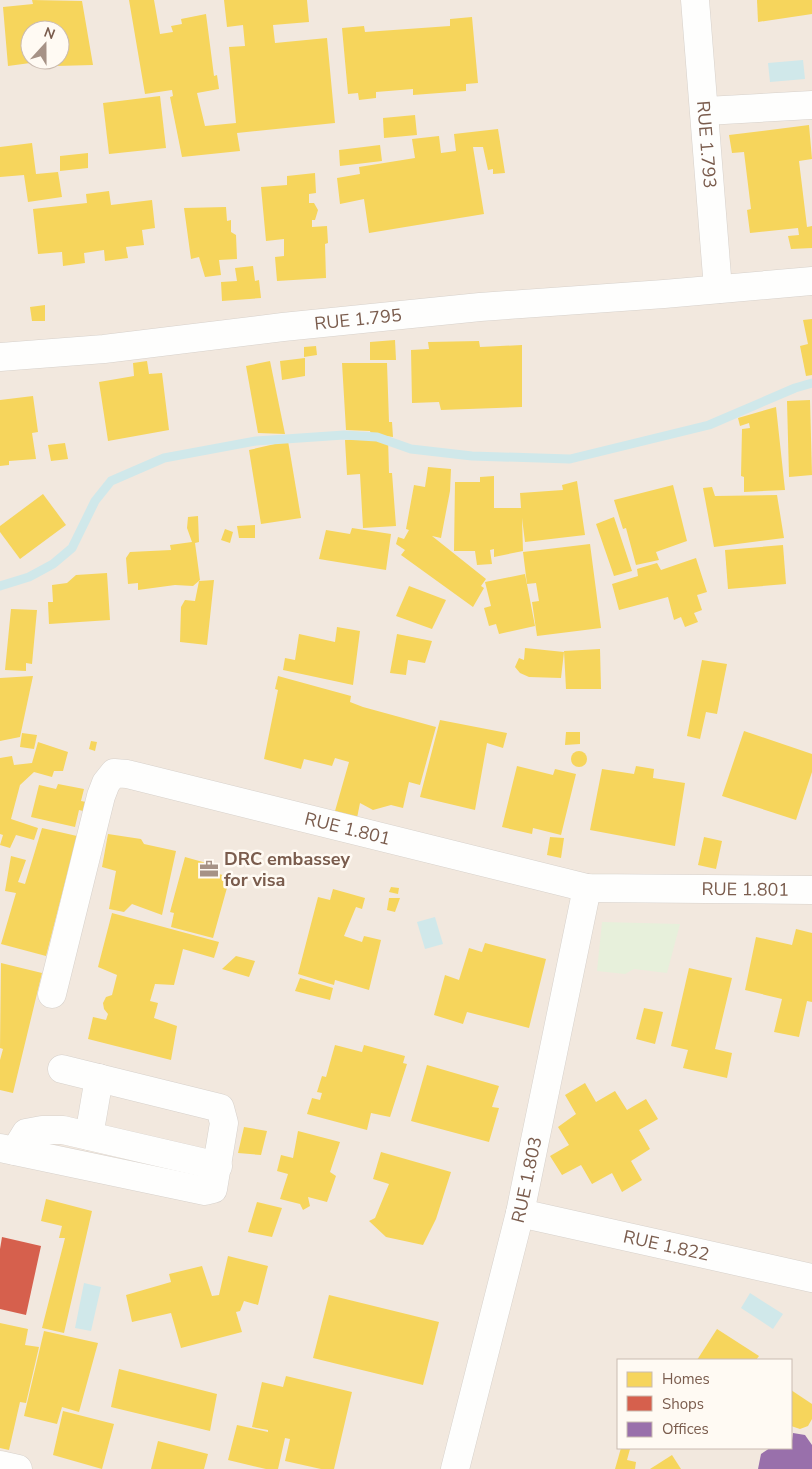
<svg xmlns="http://www.w3.org/2000/svg" width="812" height="1469" font-family="'Nunito Sans',sans-serif">
<style>
.residential{fill:#f2e8de;fill-rule:evenodd}
.green{fill:#e7f0db}
.water{fill:#d0e8ea}
.homes{fill:#f6d55c}
.shops{fill:#d6604d}
.offices{fill:#9970ab}
.lines{fill:none;stroke-linecap:round;stroke-linejoin:round}
.stream{stroke:#d0e8ea;stroke-width:9}
.minor-casing{stroke:#d7d1cb;stroke-width:29}
.minor{stroke:#fefefd;stroke-width:28}
.labels{text-anchor:middle;dominant-baseline:central;stroke-width:5;stroke-linejoin:round;paint-order:stroke}
.street-label{font-size:18px;fill:#7a5c4d;stroke:#fffaf3}
.poi-label{font-size:18px;font-weight:bold;fill:#7a5c4d;stroke:#fffaf3;text-anchor:start}
</style>
<rect width="100%" height="100%" fill="#f9f5f0"/>
<path class="residential" d="M0 0H812V1469H0ZM30 30H60V60H30ZM618 1360H791V1448H618Z"/>
<path class="green" d="M602 922 680 924 667 973 634 969 625 974 597 971Z"/>
<g class="water">
<path d="M803 60 805 79 770 82 768 63Z"/>
<path d="M435 917 443 944 425 949 417 922Z"/>
<path d="M84 1283 101 1287 91 1331 75 1328Z"/>
<path d="M750 1293 783 1314 773 1329 741 1308Z"/>
</g>
<g class="homes">
<path d="M32 0 82 1 93 65 56 66V60H60V30H30V60L45 61 8 66 3 7 33 4Z"/>
<path d="M129 0H154L160 34 173 32 171 26 182 24 181 19 206 14 214 76 217 75 219 89 197 93 205 126 236 123 229 47 245 46 243 25 227 27 224 0H307L309 22 273 25 275 43 327 38 335 123 237 133 240 151 182 157 170 97 173 96 172 90 145 94Z"/>
<path d="M757 0H812V14L758 22Z"/>
<path d="M472 17 478 83 466 84V91L413 95V89L376 92V98L359 100 358 93 348 94 342 28 364 26 365 32 450 26V19Z"/>
<path d="M160 96 166 148 109 154 103 103Z"/>
<path d="M415 115 417 135 384 138 383 118Z"/>
<path d="M809 125 812 159 799 161 807 227 812 226V248L791 249 788 236 799 235 798 228 750 233 747 210 751 209 744 152 732 153 729 135Z"/>
<path d="M498 129 505 173 493 174V169L488 170 483 147H473L484 214 369 233 364 199 340 204 337 178 360 174 359 167 415 158 412 139 439 136 441 153 456 151 454 134Z"/>
<path d="M32 143 36 174 58 172 62 197 28 202 24 175 0 177V147Z"/>
<path d="M380 145 382 161 340 166 339 150Z"/>
<path d="M88 153V168L60 171V156Z"/>
<path d="M315 173 316 193 309 194V203H314L318 210 315 220H312V227L327 226 328 243 325 244 326 278 277 281 275 257 284 256V239L266 241 261 187 287 185V176Z"/>
<path d="M109 191 111 205 152 200 155 228 142 230 144 245 126 247 128 258 105 261 104 250 84 253 85 263 63 266 62 252 38 254 33 209 87 203 86 194Z"/>
<path d="M226 207 227 221 231 220V232L236 235 237 259 219 260 221 275 205 277 199 257 191 259 184 208Z"/>
<path d="M253 266 255 281 259 280 261 298 222 301 221 282 237 281 235 268Z"/>
<path d="M45 305V321H32L30 307Z"/>
<path d="M812 319V375L806 376 800 346 808 344 803 320Z"/>
<path d="M395 340 396 360H370V342Z"/>
<path d="M479 341 480 347 522 345V407L441 410 439 402 412 403 411 350 429 349 428 342Z"/>
<path d="M316 346 317 355 304 357V347Z"/>
<path d="M305 358V376L282 380 280 361Z"/>
<path d="M147 361 149 374 162 373 169 430 108 441 99 382 134 376 133 363Z"/>
<path d="M270 361 285 434 258 433 246 366Z"/>
<path d="M342 363H387L389 422H392L393 437 371 434 370 431 346 430Z"/>
<path d="M33 396 38 432 32 433 36 459 9 461V465L0 466V400Z"/>
<path d="M810 400 812 475 789 477 787 401Z"/>
<path d="M776 407 785 490 744 492V477L741 476 742 429 750 428 749 423 740 426 738 418Z"/>
<path d="M388 438 389 473H392L396 526 363 528 360 474 347 475 345 440Z"/>
<path d="M288 441 301 518 261 524 249 450Z"/>
<path d="M65 443 68 459 51 461 48 445Z"/>
<path d="M428 467 451 469 450 491 441 538 432 536 486 579 481 586 484 588 473 607 401 555 405 550 396 544 398 537 404 539 409 530 406 529 414 485 425 487Z"/>
<path d="M494 476V508H521L520 493 563 490 562 485 577 481 585 535 525 542 522 518 523 551 494 557V549L490 550 492 564 477 565 475 551H454L455 482H480V477Z"/>
<path d="M673 485 687 541 656 552 659 560 636 565 626 528 623 529 614 500Z"/>
<path d="M712 487 715 496 777 495 784 538 714 547 703 488Z"/>
<path d="M43 494 66 525 20 559 0 532V526Z"/>
<path d="M198 516 199 542 195 543 200 580 193 586 175 585 138 590V583L128 584 126 558 130 552 171 550 170 545 192 542 187 528 188 517Z"/>
<path d="M614 517 632 571 614 576 596 524Z"/>
<path d="M255 525V538H239L237 526Z"/>
<path d="M352 528 391 534 386 570 319 559 326 530 350 534Z"/>
<path d="M225 529 233 532 230 543 221 540Z"/>
<path d="M590 544 601 628 537 636 532 602 539 601 536 583 527 584 523 552Z"/>
<path d="M783 545 786 584 728 589 725 550Z"/>
<path d="M696 558 707 592 697 595 702 610 694 613 698 622 685 627 681 617 674 620 668 597 619 610 612 584 638 576 637 569 657 563 661 570Z"/>
<path d="M107 573 110 620 49 624 48 602H53L52 585 67 583 76 575Z"/>
<path d="M525 574 535 626 499 634 496 624 489 626 484 608 491 606 485 582Z"/>
<path d="M214 580 207 645 180 642 181 607 185 600 195 601 199 581Z"/>
<path d="M409 586 446 600 432 629 396 616Z"/>
<path d="M11 609 37 610 32 664 26 663V671L5 670Z"/>
<path d="M337 627 360 631 353 685 283 670 285 658 295 660 299 634 335 642Z"/>
<path d="M397 634 432 641 425 663 408 660 406 675 390 673Z"/>
<path d="M525 648 564 652 561 678 529 677 520 673 515 667 519 658 524 660Z"/>
<path d="M600 649 601 689H566L564 651Z"/>
<path d="M702 660 727 664 717 714 706 712 700 739 687 736Z"/>
<path d="M33 676 20 737 0 741V678Z"/>
<path d="M278 676 351 696 350 702 363 707 436 727 420 785 409 782 403 808 391 805 373 810 360 803 357 818 335 811 349 762 335 758 332 766 304 759 301 769 264 759 278 690 275 689Z"/>
<path d="M440 720 507 733 503 748 487 743 475 810 420 797Z"/>
<path d="M744 731 812 754V772L796 820 722 796Z"/>
<path d="M566 732H580V744L565 745Z"/>
<path d="M22 733 37 735 34 749 20 747Z"/>
<path d="M91 741 97 742 95 751 89 749Z"/>
<path d="M38 742 68 752 63 771H54L52 777 34 772 20 785 11 819 38 828 34 840 16 835 10 848 0 845 3 835 0 834V758L12 756 14 765 32 763Z"/>
<circle cx="579" cy="759" r="8"/>
<path d="M517 766 553 775 555 769 576 774 561 835 533 828 532 834 502 827Z"/>
<path d="M636 766 654 769 653 778 685 783 675 846 590 830 602 769 634 774Z"/>
<path d="M58 784 84 789 81 801 86 802 83 811 79 810 75 827 31 817 39 785 56 789Z"/>
<path d="M42 828 77 836 46 956 1 944 16 893 5 891 11 856 26 860 18 882 25 884Z"/>
<path d="M108 834 141 839 144 844 176 851 162 915 132 904 124 912 109 909 116 871 102 867Z"/>
<path d="M550 837 564 838 561 858 547 855Z"/>
<path d="M704 837 722 841 716 869 698 865Z"/>
<path d="M185 857 210 864 208 871 230 877 213 938 171 927 174 913 170 912Z"/>
<path d="M391 887 399 888 398 894 389 892Z"/>
<path d="M333 889 365 898 362 909 356 907 344 936 362 942 364 936 381 940 369 990 335 980 334 985 298 974 318 897 330 900Z"/>
<path d="M389 898H400L395 912 387 910Z"/>
<path d="M112 913 219 942 214 958 183 949 174 985 155 984 150 1001 158 1003 154 1018 177 1026 171 1060 88 1039 93 1017 106 1020 108 1014 104 1009 103 1003 106 997 112 995 117 975 98 967Z"/>
<path d="M796 929 812 933V1002L807 1001 799 1037 774 1032 782 999 745 990 756 937 792 945Z"/>
<path d="M485 943 546 959 529 1028 467 1012 463 1024 434 1015 445 975 459 980 469 948 482 952Z"/>
<path d="M236 956 255 961 249 977 222 969Z"/>
<path d="M1 963 42 973 13 1093 0 1090V1060L3 1049 0 1048Z"/>
<path d="M689 968 732 978 715 1049 732 1053 727 1078 683 1068 688 1050 671 1046Z"/>
<path d="M300 978 333 988 330 1000 295 991Z"/>
<path d="M644 1008 663 1012 655 1044 636 1039Z"/>
<path d="M335 1045 362 1052 364 1045 405 1056 403 1063 407 1064 390 1117 371 1113 367 1130 307 1114 312 1098 320 1100 322 1093 317 1092 322 1076 326 1077Z"/>
<path d="M427 1065 499 1086 492 1107 499 1108 489 1142 411 1121Z"/>
<path d="M585 1083 596 1102 615 1091 627 1110 646 1099 658 1119 639 1130 650 1149 631 1161 642 1180 622 1192 612 1173 592 1184 581 1165 562 1175 550 1156 569 1145 558 1127 576 1114 565 1095Z"/>
<path d="M244 1127 267 1131 261 1155 238 1153Z"/>
<path d="M298 1131 340 1142 330 1172 336 1176 327 1202 308 1197 310 1206 303 1210 300 1204 280 1199 288 1174 277 1171 281 1155 293 1158Z"/>
<path d="M381 1152 451 1172 436 1219 423 1245 386 1237 369 1221 375 1218 389 1184 373 1179Z"/>
<path d="M46 1199 92 1211 64 1333 42 1328 65 1238H59L62 1226 41 1221Z"/>
<path d="M257 1202 282 1208 272 1237 248 1232Z"/>
<path d="M228 1256 268 1266 258 1305 244 1301 240 1311 236 1312 242 1332 181 1348 171 1313 132 1322 126 1295 171 1282 169 1274 202 1266 212 1296 219 1295Z"/>
<path d="M329 1295 439 1322 423 1385 313 1358Z"/>
<path d="M0 1323 28 1329 25 1345 39 1347 26 1403 20 1402 9 1450 0 1448Z"/>
<path d="M717 1329 759 1356 756 1360H697Z"/>
<path d="M44 1331 98 1343 79 1412 62 1407 57 1424 24 1416Z"/>
<path d="M119 1369 217 1394 210 1431 111 1407Z"/>
<path d="M286 1376 352 1392 334 1469H321L285 1461 290 1439 285 1438 278 1469H266L228 1460 237 1425 268 1432V1430L252 1427 262 1382 283 1387Z"/>
<path d="M791 1390 812 1404V1419L808 1426 800 1429 791 1426Z"/>
<path d="M63 1411 114 1424 102 1469 53 1455Z"/>
<path d="M158 1441 208 1454 204 1469H151Z"/>
<path d="M621 1448 630 1449 627 1460 636 1462 635 1469H615Z"/>
<path d="M672 1455 681 1469H650Z"/>
</g>
<path class="shops" d="M2 1237 41 1246 26 1315 0 1309V1249Z"/>
<path class="offices" d="M793 1433 805 1435 812 1445V1469H758L761 1454 770 1448H791Z"/>
<g class="lines">
<path class="stream" d="M0 586 29 577 53 564 72 548 95 501 111 481 164 458 256 441 344 435 377 437 411 449 472 456 570 459 709 425 795 388 812 383"/>
<g class="minor-casing">
<g id="minor">
<path id="s1" d="M695 0 718 289"/>
<path d="M706 111 812 105"/>
<path id="s2" d="M0 357 104 349 283 327 480 307 664 294 812 281"/>
<path id="s3" d="M52 994 101 796 106 783 114 773 127 774 587 888 812 890"/>
<path d="M89 1136 99 1078"/>
<path d="M0 1148 205 1191 213 1189 224 1123 220 1108 62 1069"/>
<path d="M15 1151 26 1133 42 1130H63L218 1166"/>
<path id="s4" d="M520 1213 812 1278"/>
<path d="M0 1465 18 1469"/>
<path id="s5" d="M455 1469 520 1213 587 888"/>
</g>
</g>
<use href="#minor" class="minor"/>
</g>
<defs>
<g id="office-bare" transform="scale(1.5)"><path d="M-6-3h4V-5.5h4V-3h4V5H-6ZM-1-4.5V-3h2v-1.5ZM-6 0V1H6V0Z" fill="#a69286" stroke="#fffaf3" stroke-width="2.5" paint-order="stroke"/></g>
</defs>
<g fill-rule="evenodd">
<use href="#office-bare" x="209" y="869"/>
</g>
<g class="labels">
<g class="street-label">
<text stroke="none"><textPath href="#s1" startOffset="145">RUE 1.793</textPath></text>
<text stroke="none"><textPath href="#s2" startOffset="360">RUE 1.795</textPath></text>
<text stroke="none"><textPath href="#s3" startOffset="471">RUE 1.801</textPath></text>
<text stroke="none"><textPath href="#s3" startOffset="876">RUE 1.801</textPath></text>
<text stroke="none"><textPath href="#s5" startOffset="298">RUE 1.803</textPath></text>
<text stroke="none"><textPath href="#s4" startOffset="150">RUE 1.822</textPath></text>
</g>
<g class="poi-label">
<text x="224" y="859">DRC embassey<tspan x="224" dy="21">for visa</tspan></text>
</g>
</g>
<rect x="617" y="1359" width="175" height="90" fill="#fffaf3" stroke="#cabbb1"/>
<rect x="627" y="1372" width="25" height="15" fill="#f6d55c" stroke="#cabbb1"/>
<text x="662" y="1384" font-size="15" fill="#7a5c4d">Homes</text>
<rect x="627" y="1396" width="25" height="15" fill="#d6604d" stroke="#cabbb1"/>
<text x="662" y="1409" font-size="15" fill="#7a5c4d">Shops</text>
<rect x="627" y="1422" width="25" height="15" fill="#9970ab" stroke="#cabbb1"/>
<text x="662" y="1434" font-size="15" fill="#7a5c4d">Offices</text>
<g transform="translate(45 45) rotate(21)"><circle r="24" fill="#fffaf3" stroke="#cabbb1"/>
<path d="M0-4L9 19L0 12L-9 19Z" fill="#a69286"/>
<text y="-8" font-size="14" font-weight="bold" text-anchor="middle" fill="#7a5c4d">N</text>
</g>
</svg>
